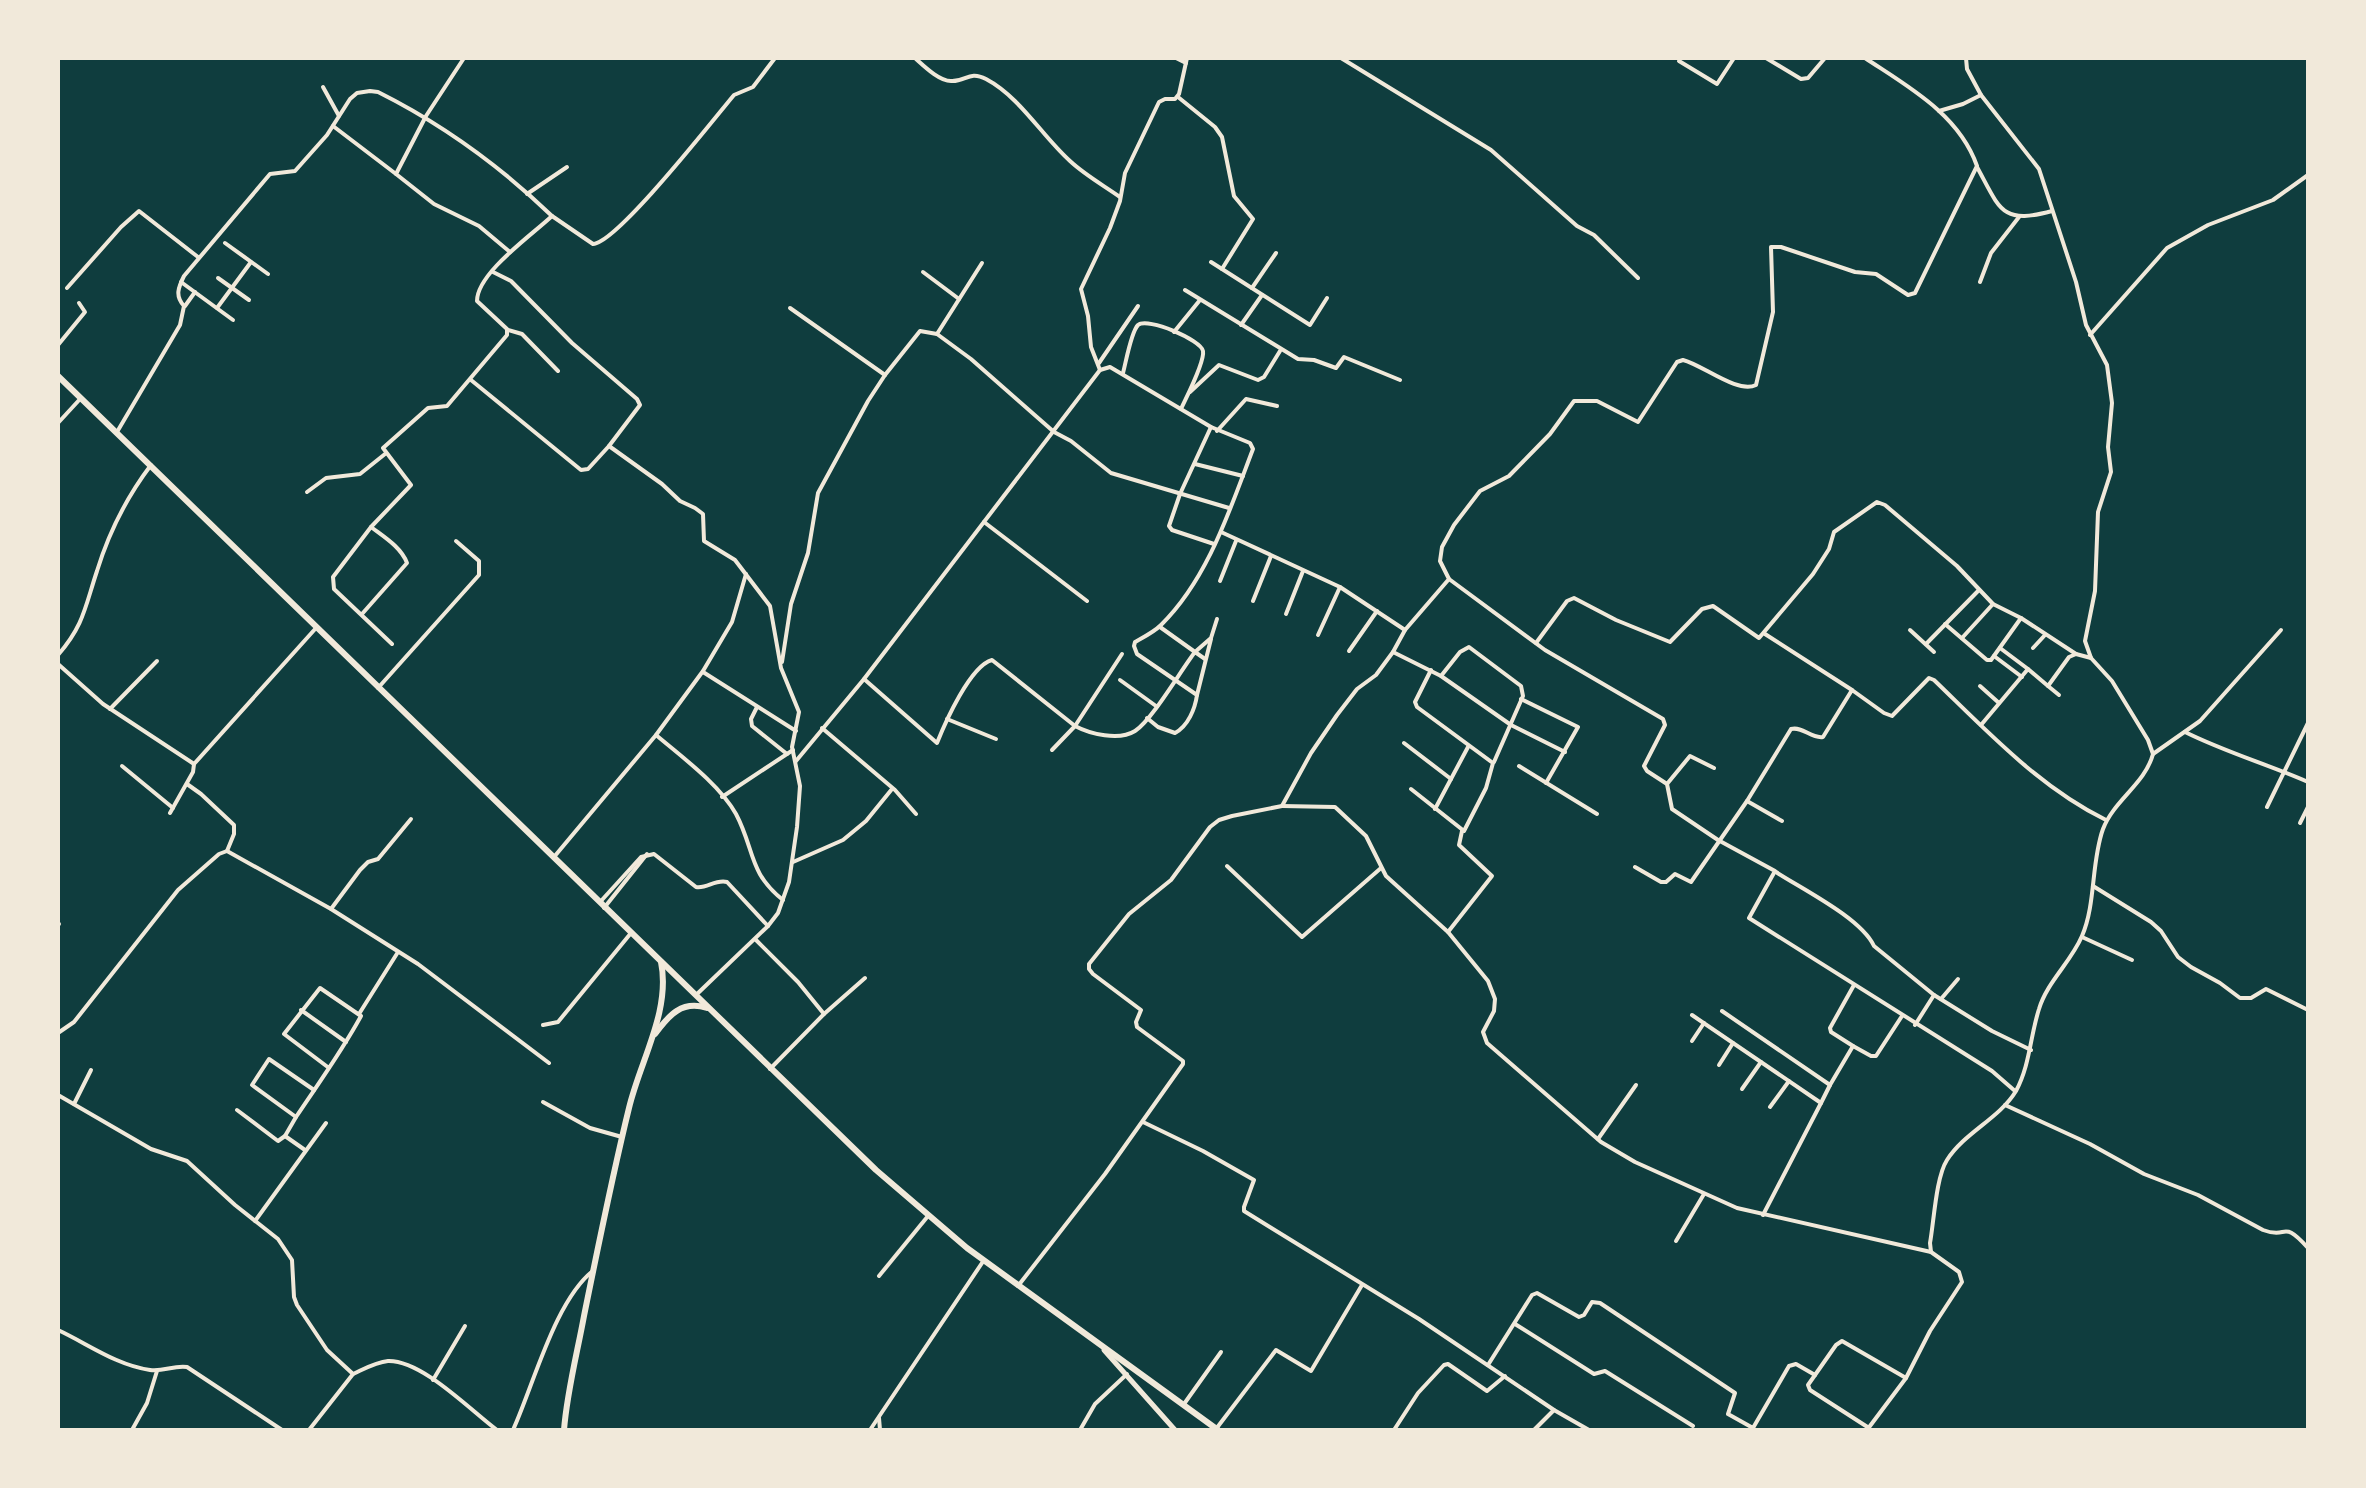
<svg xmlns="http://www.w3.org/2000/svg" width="2366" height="1488" font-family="'Fira Sans',sans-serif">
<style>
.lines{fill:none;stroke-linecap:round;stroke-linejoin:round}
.minor{stroke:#f1e9da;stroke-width:4}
.secondary{stroke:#f1e9da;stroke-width:5}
.trunk{stroke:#f1e9da;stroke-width:6}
</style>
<rect width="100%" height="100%" fill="#0f3d3e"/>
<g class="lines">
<g class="minor">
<path d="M464 58 426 116 396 174 434 204 479 226 510 252"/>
<path d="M915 58C924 66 939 81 951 81 966 82 969 70 986 79 1020 97 1042 136 1070 161 1085 175 1103 185 1120 197"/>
<path d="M1176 58 1186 63"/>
<path d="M1341 58 1491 150 1577 226 1594 235 1638 278"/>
<path d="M1766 58 1801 79 1808 78 1825 58"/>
<path d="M1679 61 1717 84 1734 58"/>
<path d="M323 87 339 116"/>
<path d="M1178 97 1215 127 1222 137 1234 196 1253 219 1222 269"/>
<path d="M1939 111 1963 104 1981 95"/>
<path d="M333 126 396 174"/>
<path d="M1977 167C2000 209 2001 225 2052 211"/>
<path d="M527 194 567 167"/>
<path d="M552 216 593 244C617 243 713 120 734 95L753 87 775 58"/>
<path d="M225 243 268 274"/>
<path d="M1211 262 1310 325 1327 298"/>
<path d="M493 272 511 281 572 343 637 399 640 405 609 446"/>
<path d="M923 272 959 299"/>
<path d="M218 278 249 300"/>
<path d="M181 282 233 320"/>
<path d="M1980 282 1991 253 2019 217"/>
<path d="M67 288 121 227 139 211 198 257"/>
<path d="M1252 288 1276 253"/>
<path d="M1185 290 1298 359 1314 360 1336 368 1344 357 1400 380"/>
<path d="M185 306 195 292"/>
<path d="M217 308 251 262"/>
<path d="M790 308 885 375"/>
<path d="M1241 325 1262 295"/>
<path d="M508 330 522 334 558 371"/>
<path d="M1174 332 1200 300"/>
<path d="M937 334 982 263"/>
<path d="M2090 335 2167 248 2208 225 2273 200 2308 175"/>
<path d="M58 345 85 312 79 303"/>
<path d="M1099 363 1138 306"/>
<path d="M1100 370 1091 347 1088 316 1081 289 1110 228 1120 201 1125 173 1159 102 1165 99H1175L1179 94 1187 58"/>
<path d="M1123 373C1126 362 1131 332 1138 325 1148 317 1201 340 1203 351 1205 362 1186 398 1181 409"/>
<path d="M471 380 581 470 588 469 609 446 662 484 680 501 695 508 703 514 704 541 735 560 770 606 781 668 799 712 792 747 800 786 797 827 789 882 778 913 768 926 696 995"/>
<path d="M1190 392 1219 365 1258 380 1264 377 1280 351"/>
<path d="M58 423 81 398"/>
<path d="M1211 427 1180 494 1169 526 1172 530 1214 544"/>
<path d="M1217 431 1246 399 1277 406"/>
<path d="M117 432 180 325 184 306C175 296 178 288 184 276L270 174 295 171 327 135 350 99 357 93 370 91 378 92C442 124 500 166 552 216 532 235 477 273 477 301L507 329V335L447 406 428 408 383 448 411 485 371 527 333 577 334 589 392 644"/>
<path d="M1195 464 1243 476"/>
<path d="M307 492 326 478 360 474 385 454"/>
<path d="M984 522 1087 601"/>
<path d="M1221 532 1340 587 1405 630 1449 579 1440 561 1442 547 1454 525 1480 491 1509 476 1550 434 1574 401H1597L1638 422 1677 362 1683 360C1703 365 1737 394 1756 385L1773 312 1771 247H1781L1855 272 1876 274 1908 295 1915 293 1977 166C1959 114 1907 86 1865 58"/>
<path d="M1449 579 1545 650 1663 719 1665 725 1644 766 1647 771 1667 784 1672 809 1718 840 1775 871 1749 918 1992 1071 2015 1091"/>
<path d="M1220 581 1236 541"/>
<path d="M1253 601 1271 556"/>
<path d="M362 614 407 563C401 547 384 537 371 527"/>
<path d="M1286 614 1303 571"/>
<path d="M1945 624 1987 660H1991L2021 618"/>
<path d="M1160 627 1195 652 1211 638 1217 619"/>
<path d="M1405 630 1393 652 1441 676 1511 725 1565 752"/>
<path d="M1910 630 1934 652"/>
<path d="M1765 634 1852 690"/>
<path d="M1318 635 1340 587"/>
<path d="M1962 638 1993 604"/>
<path d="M1536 643 1567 601 1574 598 1616 620 1670 642 1702 609 1713 606 1759 638 1813 574 1829 549 1834 532 1877 502 1885 505 1957 566 1993 604 2021 618 2076 654"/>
<path d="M1926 644 1979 590"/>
<path d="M2000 648 2028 669"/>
<path d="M2033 648 2045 635"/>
<path d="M1349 651 1377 611"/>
<path d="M58 655C84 625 85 607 97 571 109 532 126 498 151 465"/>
<path d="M1994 656 2022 677"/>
<path d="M782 662 791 604 808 553 818 493 868 401 885 375 920 331 937 334 971 359 1054 432 1071 441 1111 473 1229 508"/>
<path d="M58 664 103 704 194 764"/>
<path d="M703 672 796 731"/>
<path d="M1441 676 1460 652 1469 647 1521 686 1523 696 1494 762"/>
<path d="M864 679 937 743C945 723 970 666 992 660L1075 726C1090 734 1119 741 1135 731 1152 720 1181 670 1195 652L1205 659"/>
<path d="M1120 680 1156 706"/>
<path d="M1980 686 1999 703"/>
<path d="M378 688 479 575V561L456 541"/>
<path d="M1197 695 1211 639"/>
<path d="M2059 695 2048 686 2069 657 2076 654 2091 658"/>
<path d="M1521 699 1578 727 1546 783"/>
<path d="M757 707 751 719 752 726 787 754"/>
<path d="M110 709 157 661"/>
<path d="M947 719 996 739"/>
<path d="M1981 725 2028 669 2048 686"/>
<path d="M822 728 895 790 916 814"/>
<path d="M2185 732C2225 752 2267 764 2308 782"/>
<path d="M656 735C682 757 719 784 736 814 755 850 748 872 783 900"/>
<path d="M1404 743 1451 779"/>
<path d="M1052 750 1075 726 1122 654"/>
<path d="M2153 754 2200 721 2281 630"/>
<path d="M796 761 864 679 1100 370 1110 367 1211 427 1250 443 1253 449C1230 509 1208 579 1161 625 1154 632 1144 637 1135 642L1134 646 1137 654 1197 695C1195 709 1188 726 1175 733L1158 727 1147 718"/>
<path d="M122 766 173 808"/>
<path d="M1519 766 1597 814"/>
<path d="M187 784 201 794 234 825V834L227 851"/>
<path d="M1667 784 1690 756 1714 768"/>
<path d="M1411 789 1464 831 1486 788 1493 763 1417 707 1415 702 1431 670"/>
<path d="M722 797 793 750"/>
<path d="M1747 801 1782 821"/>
<path d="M1282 806 1335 807 1366 836 1386 876 1448 932 1488 981 1495 999 1494 1011 1483 1032 1487 1043 1601 1142 1635 1162 1737 1208 1931 1252 1959 1272 1962 1282 1930 1331 1906 1378 1867 1430"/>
<path d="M2267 807 2308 723"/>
<path d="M1435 809 1468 747"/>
<path d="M170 813 193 772 194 764 316 628"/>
<path d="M2300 823 2308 807"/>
<path d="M554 857 656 735 703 671 732 622 746 574"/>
<path d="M793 862 843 840 866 821 892 789"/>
<path d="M1227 866 1302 937 1381 868"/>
<path d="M1635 867 1661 882H1666L1675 874 1691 882 1747 801 1791 729C1803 726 1811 739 1823 737L1852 690 1884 713 1892 716 1929 678 1934 680C1987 731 2039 787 2106 820"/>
<path d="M1776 872C1802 889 1861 918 1874 946L1934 995 1915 1025"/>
<path d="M2093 886 2151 922 2161 931 2178 957 2191 967 2220 983 2240 998H2251L2266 989 2308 1010"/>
<path d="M601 901 641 857 654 854 696 887C707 889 715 879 727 882L768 926"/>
<path d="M604 908 647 854"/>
<path d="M331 909 360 870 368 862 378 859 411 819"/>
<path d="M58 924H59"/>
<path d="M1448 932 1492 876 1459 845 1462 831"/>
<path d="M2082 937 2132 960"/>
<path d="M756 940 798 982 824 1014"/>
<path d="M1934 995 1992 1031 2031 1050"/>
<path d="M1941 999 1958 979"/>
<path d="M301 1010 346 1042"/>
<path d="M1722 1011 1830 1085 1853 1046 1831 1032 1830 1028 1854 985"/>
<path d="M359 1014 398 952"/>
<path d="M1692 1015 1821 1103 1763 1215"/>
<path d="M543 1025 558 1022 631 933"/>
<path d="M58 1033 74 1022 178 890 219 854 227 851 331 909 418 964 549 1063"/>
<path d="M1692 1041 1704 1023"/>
<path d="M1853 1046 1871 1056H1876L1902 1016"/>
<path d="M1719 1065 1733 1043"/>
<path d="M770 1069 824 1014 865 978"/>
<path d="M1742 1089 1761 1062"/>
<path d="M58 1095 151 1149 187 1161 235 1205 278 1239 292 1260 294 1297 297 1305 327 1350 353 1374C364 1369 376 1362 388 1361 422 1360 470 1410 497 1430"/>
<path d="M543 1102 590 1128 622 1137"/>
<path d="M1821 1103 1830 1085"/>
<path d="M74 1104 91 1070"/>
<path d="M2005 1105 2090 1144 2144 1174 2198 1195 2263 1230C2289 1240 2281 1218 2308 1248"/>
<path d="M1770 1107 1789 1081"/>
<path d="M237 1110 278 1141 285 1136 296 1117 252 1085 269 1059 314 1090"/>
<path d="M296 1117C318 1084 342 1051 361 1016L320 988 284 1034 329 1068"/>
<path d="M1143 1122 1203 1151 1254 1180 1244 1207V1211L1419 1319 1554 1410 1589 1430"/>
<path d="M285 1136 305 1150"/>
<path d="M1598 1139 1636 1085"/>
<path d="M255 1221 326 1123"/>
<path d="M1676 1241 1704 1194"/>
<path d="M1931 1252 1930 1243C1934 1221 1936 1177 1947 1160 1965 1132 1999 1119 2016 1091 2030 1065 2030 1037 2039 1009 2047 982 2071 962 2082 936 2096 904 2091 862 2103 829 2114 800 2145 784 2153 754L2148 740 2112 681 2091 658 2085 641 2095 591 2098 512 2111 472 2108 447 2112 403 2107 365 2086 325 2076 282 2039 169 1981 95 1967 69 1966 58"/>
<path d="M879 1276 928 1216"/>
<path d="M1018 1286 1105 1174 1183 1064V1061L1137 1027 1136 1022 1141 1010 1093 974 1089 969V964L1129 914 1171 880 1210 827 1219 820 1232 816 1282 806 1311 753 1337 715 1357 689 1376 675 1393 652"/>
<path d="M1515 1324 1594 1374 1605 1371 1693 1426"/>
<path d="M58 1330C88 1344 116 1365 150 1370 163 1372 174 1365 187 1367L282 1430"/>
<path d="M1488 1365 1532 1295 1537 1293 1579 1317 1584 1315 1592 1302 1600 1303 1735 1393 1728 1414 1753 1428 1789 1366 1796 1364 1815 1375 1836 1345 1842 1341 1906 1378"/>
<path d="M1815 1375 1808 1385 1810 1390 1869 1428"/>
<path d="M433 1380 465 1326"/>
<path d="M1184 1404 1221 1352"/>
<path d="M879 1418 880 1430"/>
<path d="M1216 1429 1276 1350 1311 1371 1362 1285"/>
<path d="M132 1430 147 1403 157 1371"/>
<path d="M309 1430 353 1374"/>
<path d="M513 1430C534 1384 555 1300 594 1270"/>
<path d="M870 1430 984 1260"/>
<path d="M1080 1430 1095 1404 1127 1374"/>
<path d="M1394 1430 1418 1393 1444 1365 1448 1364 1487 1391 1505 1376"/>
<path d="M1534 1430 1554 1410"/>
</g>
<path class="secondary" d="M1104 1350 1175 1430"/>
<g class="trunk">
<path d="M58 376 876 1170 967 1248 1218 1430"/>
<path d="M655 1034C669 1015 682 1000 707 1008"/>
<path d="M564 1430C567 1392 577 1354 584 1316 598 1247 612 1177 629 1108 640 1061 671 1011 661 962"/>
</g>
</g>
<rect width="2366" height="1488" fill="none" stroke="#f1e9da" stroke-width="120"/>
</svg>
